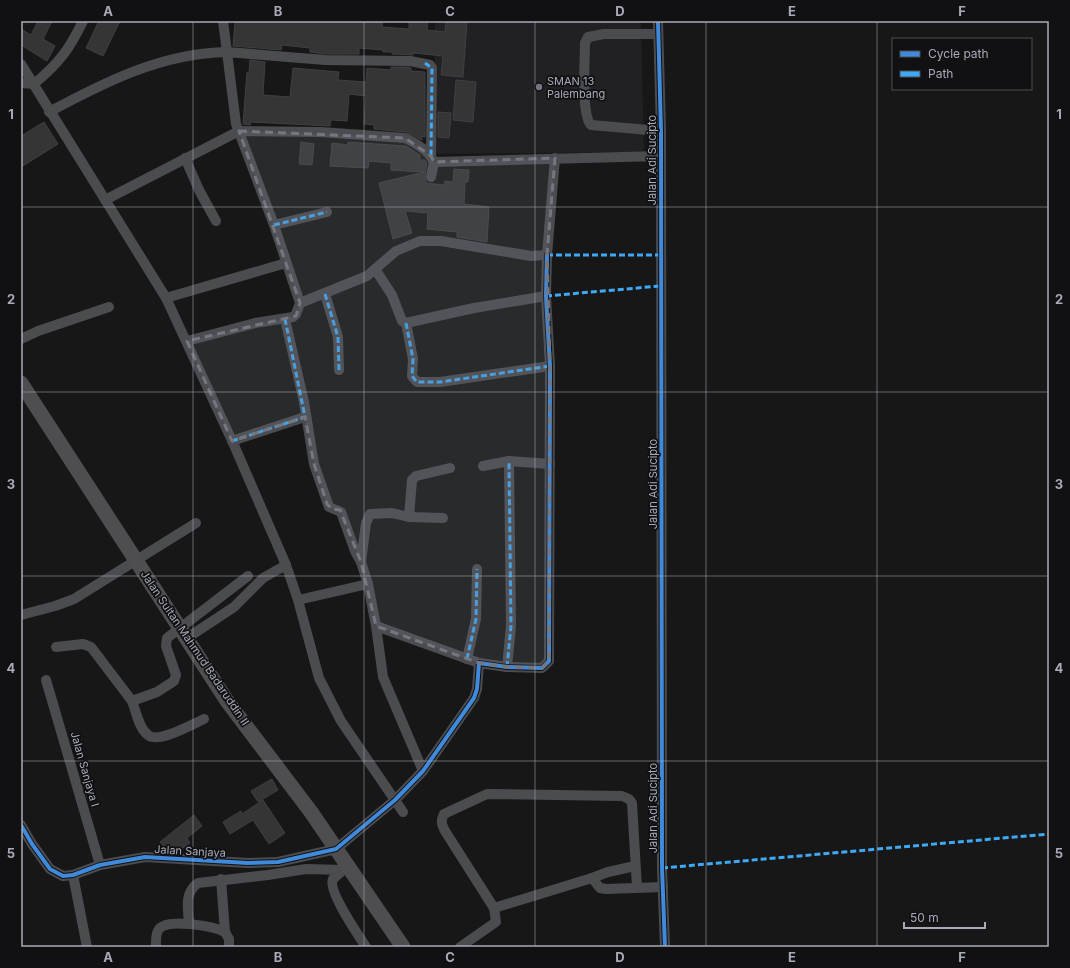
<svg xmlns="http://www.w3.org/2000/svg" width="1070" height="968" font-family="Inter,sans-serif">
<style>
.built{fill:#212123}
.building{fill:#353536;stroke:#3f4043}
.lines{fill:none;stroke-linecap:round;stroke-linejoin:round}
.minor{stroke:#4b4c50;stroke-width:10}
.highway{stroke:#4e4e51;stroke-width:15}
.quiet{stroke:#3fa9f5;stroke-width:3;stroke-dasharray:6 3;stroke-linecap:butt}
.cycleway-casing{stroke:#111113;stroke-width:6}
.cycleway{stroke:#408adc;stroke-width:4}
.marked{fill:#757780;fill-opacity:0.2;stroke:#757780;stroke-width:3;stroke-dasharray:8 5;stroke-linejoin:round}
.grid{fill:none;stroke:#a8abb8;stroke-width:1;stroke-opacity:0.55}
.poi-dot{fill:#757780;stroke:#111113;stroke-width:1.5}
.labels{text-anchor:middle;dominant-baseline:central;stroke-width:3.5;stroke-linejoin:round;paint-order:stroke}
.poi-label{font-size:11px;fill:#a8abb8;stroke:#111113;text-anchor:start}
.street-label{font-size:11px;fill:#a8abb8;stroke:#111113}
.neatline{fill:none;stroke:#a8abb8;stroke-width:1.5}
.grid-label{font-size:13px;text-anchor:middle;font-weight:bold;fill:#a8abb8}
</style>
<rect width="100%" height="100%" fill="#171717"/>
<path class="built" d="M435 21H641L644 152 435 154Z"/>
<g class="building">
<path d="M38 21H52L43 39 55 46 47 61 21 45V29L31 35Z"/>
<path d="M99 21H120L103 56 86 48Z"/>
<path d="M235 21H383L382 27 409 29V21H428L427 30 445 32 446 21H467L463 77 441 75 443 56 413 53V55L392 54V52H383V50L359 48V54H325L310 52V48L282 45 281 50 233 46Z"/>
<path d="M250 60 265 62 263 95 290 97 293 68 339 72 338 80 366 82 367 68 391 70V67H409L411 68V71L425 72V137L422 136V140L406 132 374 129V125L364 124 366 96 349 94 347 121 331 120 330 126 251 122 250 125 243 124 247 72 249 73Z"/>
<path d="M456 80 476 82 473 122 453 120Z"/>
<path d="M438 112 451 113 449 138 438 137Z"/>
<path d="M44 122 58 144 21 167V136Z"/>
<path d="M301 142 314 144 312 165 299 164Z"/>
<path d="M348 142 406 146 420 155V160H425L427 163 425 176 426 183 444 185 445 181 453 182 454 169 469 170 468 182H465L464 204 489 207 487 242 457 237V232L427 229 428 213 405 211 412 233 393 239 379 183 424 172 391 170V163L369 161 368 168 330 166 332 143 348 145Z"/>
<path d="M272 779 278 790 258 802 251 791Z"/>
<path d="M263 800 285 833 269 844 253 820 230 834 223 822 241 811 242 814Z"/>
<path d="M194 815 202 826 187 838 190 843 177 852H168L160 842Z"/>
</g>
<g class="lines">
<g class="minor">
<path d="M658 21 661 131 662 868 665 947"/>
<path d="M658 34H604L588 37 585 43C585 59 581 115 591 125L661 131"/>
<path d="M21 64 166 298 234 445 286 565 298 600 319 678 341 721 403 812"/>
<path d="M21 83 34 84C59 63 69 50 83 21"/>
<path d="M49 112C105 82 162 53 227 52L223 21"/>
<path d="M185 158 199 190 216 221"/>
<path d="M431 177 434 162"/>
<path d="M105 200 239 131 321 132 405 138C416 143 429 151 434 162L661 156"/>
<path d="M274 225 327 212"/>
<path d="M375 269 392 295 402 321 406 323 474 308 546 296"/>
<path d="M325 294 338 337 339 370"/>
<path d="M166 298 286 263"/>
<path d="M300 303 367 276 396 251 420 241H441L531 256 547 255 555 158"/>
<path d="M285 319 304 402 314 464 329 507 341 512 355 551 361 562 368 584 298 600"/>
<path d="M406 323 413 359 412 376 417 382H440L550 366"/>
<path d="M21 339 38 331 109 307"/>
<path d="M187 341 255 323 293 317 296 314 300 303 274 225 236 124 227 52 325 60 410 61 430 65 432 68 431 156"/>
<path d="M232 441 305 417"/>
<path d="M483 466 509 461 550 464"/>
<path d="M409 517 443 518"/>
<path d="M361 562 366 523 370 514 392 513 409 517 412 480 416 476 450 468"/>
<path d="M368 584 376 626 383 677 423 771"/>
<path d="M21 615 55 606 74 599 196 523"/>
<path d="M376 626 479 663"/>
<path d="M187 638 234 607 263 578 286 565"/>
<path d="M56 647 83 644 91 647 132 701 157 692 174 681 176 675 166 646 167 638 248 576"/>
<path d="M467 659 476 619 477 569"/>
<path d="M507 667 511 626 509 461"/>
<path d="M46 680 100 865"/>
<path d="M132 701C136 711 139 729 148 735 158 744 193 724 204 719"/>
<path d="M21 825 32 844 50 869 63 876 73 875 100 865 145 857 248 863 278 862 336 849 395 800 423 771 474 698 477 689 479 663 507 667 542 668 549 661 550 366 546 296 547 255"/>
<path d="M343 870 333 879C327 890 359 936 366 947"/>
<path d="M73 875 87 947"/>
<path d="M592 878 608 872 635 866"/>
<path d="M221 879 225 932"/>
<path d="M637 887 632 803 629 799 622 796 487 794 444 814C440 821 442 825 445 831L494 908 592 878 600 888 606 889 663 887"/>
<path d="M189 924C188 908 184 893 198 883L268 875 306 869 343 870 349 867"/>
<path d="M156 947C156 941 155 934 159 929 168 918 213 926 225 932L229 939V947"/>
<path d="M460 947 496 922 494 908"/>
</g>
<path class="highway" d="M21 383 227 701 311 812 403 947"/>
<g class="quiet">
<path d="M425 63 432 68 431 156"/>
<path d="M274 225 327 212"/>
<path d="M547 255H660"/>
<path d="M325 294 338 337 339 370"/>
<path d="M546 296 660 286"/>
<path d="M406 323 413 359 412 376 417 382H440L550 366"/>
<path d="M232 441 305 417 285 319"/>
<path d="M467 659 476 619 477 569"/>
<path d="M507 667 511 626 509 461"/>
<path d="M662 868 1049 834"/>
</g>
<g class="cycleway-casing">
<g id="cycleway">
<path d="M658 21 661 131 662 868 665 947"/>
<path d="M21 825 32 844 50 869 63 876 73 875 100 865 145 857 248 863 278 862 336 849 395 800 423 771 474 698 477 689 479 663 507 667 542 668 549 661 550 366 546 296 547 255"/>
</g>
</g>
<use href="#cycleway" class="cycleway"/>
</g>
<path class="marked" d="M239 131 405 138 431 156 434 162 555 158 547 255 550 366 549 661 542 668 507 667 479 663 376 626 361 562 340 510 332 509 327 504 314 464 305 417 232 441 187 341 296 316 300 303Z"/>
<path class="grid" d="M193 21V947M364 21V947M535 21V947M706 21V947M877 21V947M21 207H1049M21 392H1049M21 576H1049M21 761H1049"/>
<circle class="poi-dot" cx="539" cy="87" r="4"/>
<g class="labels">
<g class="poi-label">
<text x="547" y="81">SMAN 13<tspan x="547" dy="13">Palembang</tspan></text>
</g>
<g class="street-label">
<text transform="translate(652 160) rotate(-90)">Jalan Adi Sucipto</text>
<text transform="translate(653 484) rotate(-90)">Jalan Adi Sucipto</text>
<text transform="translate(195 648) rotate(56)">Jalan Sultan Mahmud Badaruddin II</text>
<text transform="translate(85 769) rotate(74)">Jalan Sanjaya I</text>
<text transform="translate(653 808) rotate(-90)">Jalan Adi Sucipto</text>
<text transform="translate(190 851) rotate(3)">Jalan Sanjaya</text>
</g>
</g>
<rect width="1070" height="968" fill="none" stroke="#111113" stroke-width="44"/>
<rect x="892" y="38" width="140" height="52" fill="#111113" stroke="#4d4f55"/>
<rect x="900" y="51" width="20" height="6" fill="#408adc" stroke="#4d4f55"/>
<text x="928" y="58" font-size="12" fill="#a8abb8">Cycle path</text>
<rect x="900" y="71" width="20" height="6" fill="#3fa9f5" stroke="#4d4f55"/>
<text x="928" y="78" font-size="12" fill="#a8abb8">Path</text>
<path d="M904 922v6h81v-6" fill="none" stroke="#a8abb8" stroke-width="2"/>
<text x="910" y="922" font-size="12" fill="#a8abb8" stroke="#111113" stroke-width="3" paint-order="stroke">50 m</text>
<rect x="22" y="22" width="1026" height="924" class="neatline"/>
<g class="grid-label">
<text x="108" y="16">A</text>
<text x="278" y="16">B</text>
<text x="450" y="16">C</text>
<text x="620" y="16">D</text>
<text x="792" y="16">E</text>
<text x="962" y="16">F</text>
<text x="11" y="119">1</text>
<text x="1059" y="119">1</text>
<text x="11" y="304">2</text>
<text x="1059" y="304">2</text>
<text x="11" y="489">3</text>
<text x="1059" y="489">3</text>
<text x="11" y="673">4</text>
<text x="1059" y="673">4</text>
<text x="11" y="858">5</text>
<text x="1059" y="858">5</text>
<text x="108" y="962">A</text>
<text x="278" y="962">B</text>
<text x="450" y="962">C</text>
<text x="620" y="962">D</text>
<text x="792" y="962">E</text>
<text x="962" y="962">F</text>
</g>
</svg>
